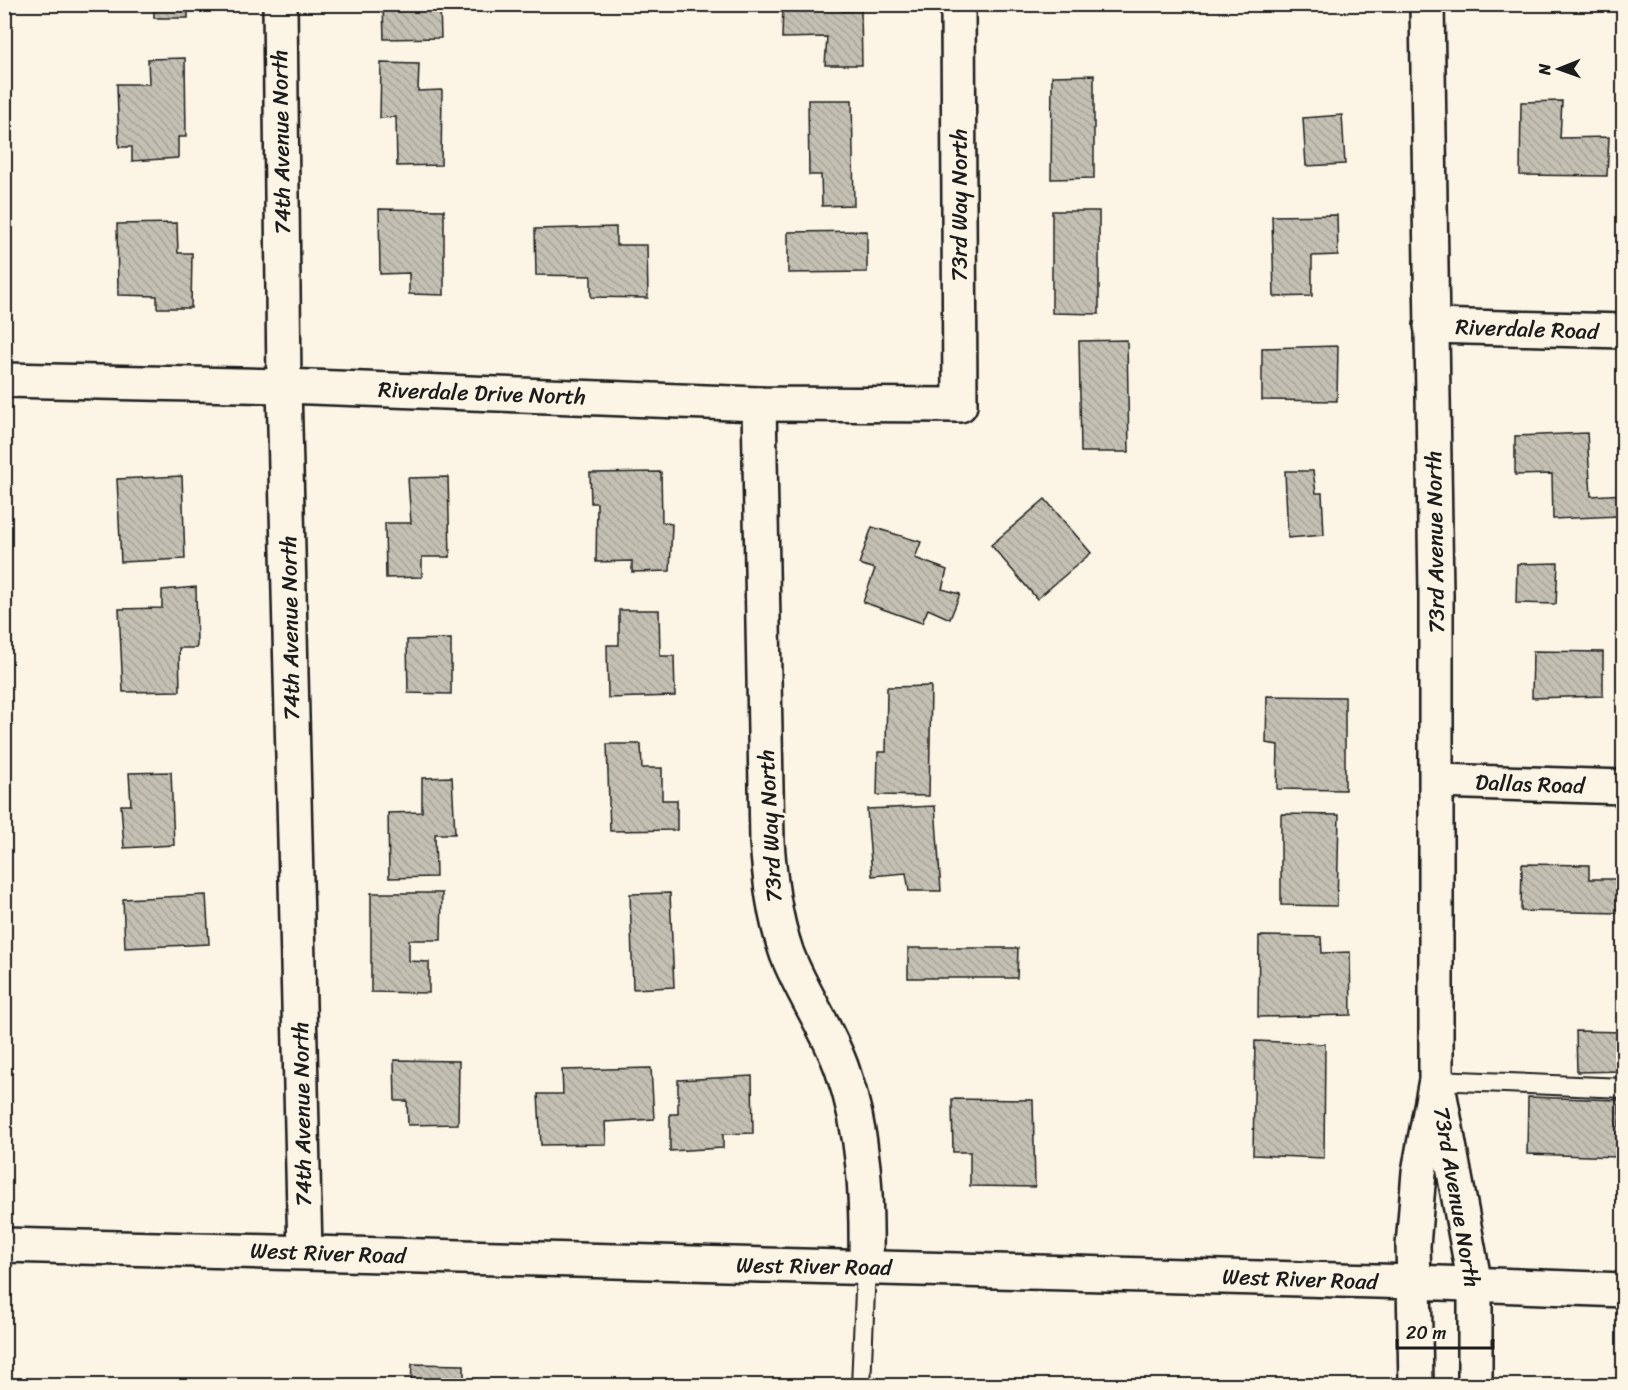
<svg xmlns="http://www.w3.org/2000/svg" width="1628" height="1390" font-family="Sriracha,sans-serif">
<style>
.building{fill:url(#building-back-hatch);stroke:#1c1c1c;stroke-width:1.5}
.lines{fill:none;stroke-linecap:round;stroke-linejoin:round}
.service-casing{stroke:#1c1c1c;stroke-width:22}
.minor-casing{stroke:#1c1c1c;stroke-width:38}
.tertiary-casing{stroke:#1c1c1c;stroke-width:38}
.service{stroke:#fcf5e5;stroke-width:18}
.minor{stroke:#fcf5e5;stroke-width:33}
.tertiary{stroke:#fcf5e5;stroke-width:33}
.labels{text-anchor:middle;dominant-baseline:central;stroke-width:5;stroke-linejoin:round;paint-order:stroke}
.street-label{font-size:22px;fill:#1c1c1c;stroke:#fcf5e5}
</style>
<defs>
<pattern id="building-back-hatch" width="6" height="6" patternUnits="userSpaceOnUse" patternTransform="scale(1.5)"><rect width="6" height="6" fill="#c4c0b3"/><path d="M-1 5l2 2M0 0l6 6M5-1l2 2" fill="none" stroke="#a8a499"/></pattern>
</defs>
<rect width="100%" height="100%" fill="#fcf5e5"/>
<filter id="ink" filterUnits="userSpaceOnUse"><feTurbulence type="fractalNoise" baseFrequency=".0167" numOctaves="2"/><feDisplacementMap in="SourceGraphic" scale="12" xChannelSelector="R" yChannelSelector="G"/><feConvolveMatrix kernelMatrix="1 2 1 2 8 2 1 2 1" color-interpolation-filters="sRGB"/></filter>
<g filter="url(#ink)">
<g class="building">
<rect x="154" y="4" width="34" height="14"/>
<path d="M383 4H440L441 38 384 39Z"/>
<path d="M783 4H842L843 11 861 10 862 65H825L827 37 782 38Z"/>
<path d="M185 58 186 137H178V158L132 161V147H119L117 84H149L148 59Z"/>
<path d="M381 63 419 64 418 91 442 90 441 165 397 166 396 117 380 118Z"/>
<path d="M1094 75V178L1051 179 1052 76Z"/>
<path d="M808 100H852L854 205 822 206 821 175H809Z"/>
<path d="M1562 101 1560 138 1609 137 1607 176 1520 175 1521 102Z"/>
<path d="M1342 115 1345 164 1306 166 1303 118Z"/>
<path d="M1620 127H1624V204H1618Z"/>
<path d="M379 209 444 210V295L409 294V273L380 274Z"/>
<path d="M1052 211H1099V314L1052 313Z"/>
<path d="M1337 215 1338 255 1312 256V296L1274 297 1272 216Z"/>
<path d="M177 223 178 253H192L191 308H157V296L118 295 117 224Z"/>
<path d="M616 227V245H647L648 298 591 297V276L536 275 535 229Z"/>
<path d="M867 231V272L788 273V232Z"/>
<path d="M1127 340 1129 452H1081L1079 341Z"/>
<path d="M1338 346 1337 401 1262 400V348Z"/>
<path d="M1587 433 1591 496 1624 494V534H1619L1618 516 1553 519 1552 474 1515 475V436Z"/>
<path d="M1285 471H1313L1316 493H1322L1324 535 1288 538Z"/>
<path d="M661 472 662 522 672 524 670 571 632 572V561L596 562 597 503H591L590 473Z"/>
<path d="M182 476 185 559 121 562 117 479Z"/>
<path d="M448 477 450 557H422V577L386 578 385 523H411L408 478Z"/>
<path d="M1045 499 1091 553 1037 599 991 545Z"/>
<path d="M872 527 921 542 915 558 947 570 942 589 960 594 950 619 928 609 922 623 863 602 875 569 859 564Z"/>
<path d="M1558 563 1556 604 1516 603 1517 564Z"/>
<path d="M196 587 197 648H179L180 691 123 692 119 609 162 608V590Z"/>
<path d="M619 610H659L660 656H674L675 696 608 698 607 645H619Z"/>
<path d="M451 639V694L408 693 407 640Z"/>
<path d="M1533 651 1603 652V696L1532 698Z"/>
<path d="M931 686 929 796 877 795 878 752H886L887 687Z"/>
<path d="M1267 696 1345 697V790L1277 789 1278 745 1266 743Z"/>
<path d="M607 744H641L642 768H662V800H677V830L610 831Z"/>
<path d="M171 772 174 845 124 848 121 805H131L129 773Z"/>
<path d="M452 777 455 834H435L436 877 389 878 388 813 422 812V778Z"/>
<path d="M935 806 941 891H909L906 873 872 876 867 809Z"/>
<path d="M1281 814 1339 815 1337 906 1281 905Z"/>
<path d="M1522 864 1589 865V879H1622V913L1521 911Z"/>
<path d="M371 893H442L441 940H409V961L429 962V993L371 992Z"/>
<path d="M670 893 674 987 633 989 630 894Z"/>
<path d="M206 895 209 944 125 948 123 899Z"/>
<path d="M1259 936 1321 937 1322 953 1350 952 1351 1015 1258 1017Z"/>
<path d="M908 948H1018L1017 978H908Z"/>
<path d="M1576 1031 1624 1032V1071L1577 1072Z"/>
<path d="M1255 1041 1325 1044 1324 1158 1253 1155Z"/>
<path d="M394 1060 459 1061 458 1124 408 1125 407 1101H395Z"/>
<path d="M651 1068 654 1119 605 1122 606 1144 541 1145 538 1094H563L562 1070Z"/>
<path d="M752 1076 753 1133 723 1134V1148L670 1151V1114H678V1080Z"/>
<path d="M1528 1097 1619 1100V1157L1527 1154Z"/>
<path d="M952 1099 1033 1100 1035 1187 970 1186V1152H953Z"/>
<path d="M412 1364 464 1365V1386H411Z"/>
</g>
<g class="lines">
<g class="service-casing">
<g id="service">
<path d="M1436 1080 1624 1088"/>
<path d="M861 1386 866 1267"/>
</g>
</g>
<g class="minor-casing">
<g id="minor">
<path d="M280 4 284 386 305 1252"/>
<path d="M1431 326 1624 331"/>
<path d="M4 380 284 386 759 404 960 405 958 4"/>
<path d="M759 404 767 842C770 880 774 917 787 954 802 993 828 1029 842 1069 865 1134 867 1199 866 1267"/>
<path d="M1437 781 1624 787"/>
<path d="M1440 1096 1475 1285"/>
<path d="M4 1245 1414 1282 1413 1246 1419 1172 1436 1080V594L1427 4"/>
</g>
</g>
<g class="tertiary-casing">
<g id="tertiary">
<path d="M1416 1386 1414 1282 1624 1290"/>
<path d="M1475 1386V1285"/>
</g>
</g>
<use href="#service" class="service"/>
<use href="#minor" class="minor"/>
<use href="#tertiary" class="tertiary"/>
</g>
</g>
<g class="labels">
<g class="street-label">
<text transform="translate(281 142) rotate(-91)">74th Avenue North</text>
<text transform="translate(959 205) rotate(-90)">73rd Way North</text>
<text transform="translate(1527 329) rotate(2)">Riverdale Road</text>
<text transform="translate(482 393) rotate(2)">Riverdale Drive North</text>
<text transform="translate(1435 542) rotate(-91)">73rd Avenue North</text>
<text transform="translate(290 628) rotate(-91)">74th Avenue North</text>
<text transform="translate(1530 784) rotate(2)">Dallas Road</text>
<text transform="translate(770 826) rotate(-93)">73rd Way North</text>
<text transform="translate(302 1114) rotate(-91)">74th Avenue North</text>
<text transform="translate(1457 1197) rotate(80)">73rd Avenue North</text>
<text transform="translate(328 1253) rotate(2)">West River Road</text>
<text transform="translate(814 1266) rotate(1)">West River Road</text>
<text transform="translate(1300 1279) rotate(2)">West River Road</text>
</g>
</g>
<rect width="1628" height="1390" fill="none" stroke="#fcf5e5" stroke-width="24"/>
<rect x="12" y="12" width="1604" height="1366" fill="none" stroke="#1c1c1c" stroke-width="2" filter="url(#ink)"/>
<g transform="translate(1559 69) rotate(269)" stroke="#fcf5e5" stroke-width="4.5" paint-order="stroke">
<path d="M0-4.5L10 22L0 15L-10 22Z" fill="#1c1c1c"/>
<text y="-9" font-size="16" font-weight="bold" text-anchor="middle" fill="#1c1c1c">N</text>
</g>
<path d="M1397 1339v9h96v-9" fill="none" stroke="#1c1c1c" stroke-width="3"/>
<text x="1406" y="1339" font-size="18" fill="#1c1c1c" stroke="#fcf5e5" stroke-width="4.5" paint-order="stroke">20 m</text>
</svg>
